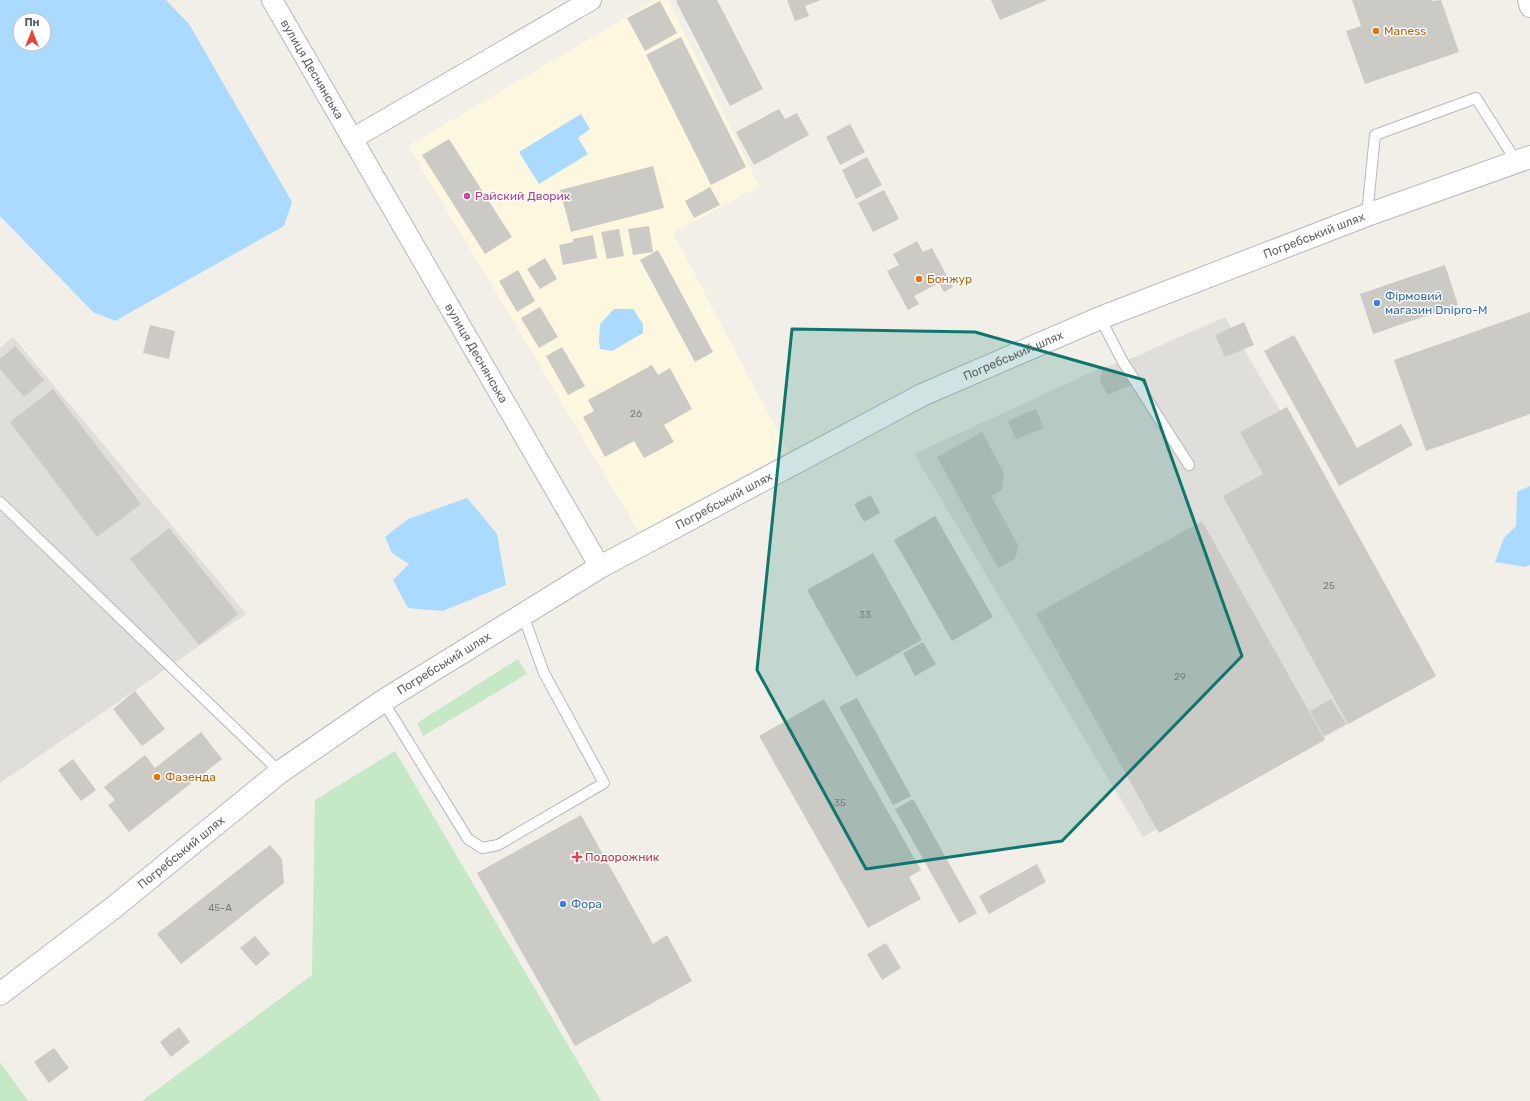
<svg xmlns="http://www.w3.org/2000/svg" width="1530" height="1101" font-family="Rubik,sans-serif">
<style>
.commercial{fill:#fef7e0}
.industrial{fill:#e0deda}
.green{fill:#c5e8c5}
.water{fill:#aadaff;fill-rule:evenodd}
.building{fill:#cccac5}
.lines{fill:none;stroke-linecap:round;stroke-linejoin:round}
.lane-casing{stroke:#b5b8bc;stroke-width:12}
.street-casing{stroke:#b5b8bc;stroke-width:22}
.secondary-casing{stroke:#b6babf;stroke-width:24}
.lane{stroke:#fff;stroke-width:10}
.street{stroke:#fff;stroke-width:20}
.secondary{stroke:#fff;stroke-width:22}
.marked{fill:#0f766e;fill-opacity:0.2;stroke:#0f766e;stroke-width:3;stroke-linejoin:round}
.food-dot{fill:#e8710a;stroke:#fff;stroke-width:1.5}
.hotel-dot{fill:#d1479c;stroke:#fff;stroke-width:1.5}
.shop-dot{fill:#3f7fe0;stroke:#fff;stroke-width:1.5}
.health-dot{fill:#e0444e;stroke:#fff;stroke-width:1.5}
.labels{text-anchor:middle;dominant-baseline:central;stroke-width:3;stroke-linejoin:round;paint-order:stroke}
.number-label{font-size:10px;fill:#7a7d7f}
.food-label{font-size:12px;fill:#c56008;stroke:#fff;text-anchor:start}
.street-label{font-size:12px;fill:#5f6368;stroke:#fff}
.hotel-label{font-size:12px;fill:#b23c85;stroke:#fff;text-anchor:start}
.shop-label{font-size:12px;fill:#366cbe;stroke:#fff;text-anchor:start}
.health-label{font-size:12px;fill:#be3a42;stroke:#fff;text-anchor:start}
</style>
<rect width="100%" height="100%" fill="#f1efe8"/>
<path class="commercial" d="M655 0H668L759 186 673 233 788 451 639 532 408 146Z"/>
<g class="industrial">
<path d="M1225 317 1436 676 1143 837 914 454 1103 367 1123 362Z"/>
<path d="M13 337 246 614 0 783V348Z"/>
</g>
<g class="green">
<path d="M518 659 527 674 423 736 417 723Z"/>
<path d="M395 751 601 1101H142L312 975 315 800Z"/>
<path d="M0 1062 28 1101H0Z"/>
</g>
<g class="water">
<path d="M0 0H166L189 24 292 202 284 226 115 321 93 312 0 216ZM20 20H44V44H20Z"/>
<path d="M581 114 590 129 578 138 588 154 539 184 519 152Z"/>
<path d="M614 309H633L643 324V333L612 351 600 349 599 340 600 324Z"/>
<path d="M1530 486V565L1525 567 1495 562 1504 538 1516 526 1517 492Z"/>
<path d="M467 498 497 534 506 585 443 611 408 608 393 580 409 564 392 553 385 537 408 519Z"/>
</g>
<g class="building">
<path d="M678 0H717L763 89 730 106 676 1Z"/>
<path d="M787 0H821L805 6 809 16 795 21Z"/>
<path d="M991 0H1047L1000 20Z"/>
<path d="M1352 0H1432L1433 1 1441 0 1459 52 1365 84 1346 31 1361 26Z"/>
<path d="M660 1 677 33 645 51 627 18Z"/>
<path d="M681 37 746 167 711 185 646 55Z"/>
<path d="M779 109 785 119 797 113 809 135 754 165 736 132Z"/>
<path d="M850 124 865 152 840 165 826 137Z"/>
<path d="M449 139 512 237 485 254 422 155Z"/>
<path d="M867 157 882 185 856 199 842 170Z"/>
<path d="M653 166 664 208 571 232 560 190Z"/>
<path d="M710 187 720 205 694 218 685 201Z"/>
<path d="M884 190 899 219 873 232 858 203Z"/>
<path d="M649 226 653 252 633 255 628 229Z"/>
<path d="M619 229 624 256 607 259 601 232Z"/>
<path d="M593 235 597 258 563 265 559 245 573 242V239Z"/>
<path d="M917 241 923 252 932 248 953 287 944 292 939 283 914 296 919 304 908 310 887 271 899 265 893 254Z"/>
<path d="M658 250 713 352 695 362 640 260Z"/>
<path d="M545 258 557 279 540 289 527 269Z"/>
<path d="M1445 265 1458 305 1373 334 1360 294Z"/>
<path d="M518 270 535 301 517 312 499 281Z"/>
<path d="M540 307 558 337 539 348 521 318Z"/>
<path d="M1530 312V414L1426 451 1394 360Z"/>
<path d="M1244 322 1254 345 1225 357 1215 335Z"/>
<path d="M150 325 175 331 169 359 143 353Z"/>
<path d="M1294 335 1357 448 1401 424 1413 445 1339 486 1264 351Z"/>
<path d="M15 346 44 380 24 397 0 369V359Z"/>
<path d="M562 347 585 386 568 395 546 356Z"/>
<path d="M652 365 658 375 670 368 692 409 664 425 674 442 644 458 634 441 605 457 583 417 594 411 588 400Z"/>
<path d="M1103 367 1136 383 1107 395 1100 380Z"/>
<path d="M53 389 141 504 97 537 10 422Z"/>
<path d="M1287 407 1436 676 1348 724 1223 496 1263 474 1240 432Z"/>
<path d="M1036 409 1044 428 1016 439 1008 421Z"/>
<path d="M982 432 1004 473 1002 490 991 496 1018 545 1015 559 998 568 937 457Z"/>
<path d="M871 495 880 513 864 522 854 504Z"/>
<path d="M935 516 993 617 952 641 894 540Z"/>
<path d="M1202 521 1325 740 1159 833 1036 614Z"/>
<path d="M169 528 238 614 199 645 130 559Z"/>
<path d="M873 553 922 640 856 677 807 590Z"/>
<path d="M923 642 936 664 915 676 903 653Z"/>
<path d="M135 691 165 729 142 746 113 709Z"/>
<path d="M857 698 911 796 893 805 839 707Z"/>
<path d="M824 699 921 870 909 877 921 899 868 928 759 736Z"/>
<path d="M1331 699 1346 724 1324 736 1310 711Z"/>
<path d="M201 732 222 759 129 832 108 805 115 800 104 787 145 755 155 768Z"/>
<path d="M73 759 96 790 81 801 58 770Z"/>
<path d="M913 799 977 913 959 923 895 809Z"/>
<path d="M581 815 653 944 667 935 692 981 575 1046 477 873Z"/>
<path d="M270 845 282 859 284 883 181 964 157 934Z"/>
<path d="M1037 864 1046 882 989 914 979 896Z"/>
<path d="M255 936 270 954 256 966 240 948Z"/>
<path d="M886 943 901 968 882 980 867 954Z"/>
<path d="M179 1027 190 1042 171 1057 160 1042Z"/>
<path d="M54 1048 69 1068 49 1083 34 1062Z"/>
</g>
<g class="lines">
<g class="lane-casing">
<g id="lane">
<path d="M1367 215 1375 135 1476 98 1516 161"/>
<path d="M1100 318 1123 362 1189 465"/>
<path d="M0 502 280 772"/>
<path d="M383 701 468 839 482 848 498 845 604 783 544 673 523 615"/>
</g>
</g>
<g class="street-casing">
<g id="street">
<path id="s1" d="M272 0 600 567"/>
<path d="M1528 0 1530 7"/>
<path d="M352 139 591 0"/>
</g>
</g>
<g class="secondary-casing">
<g id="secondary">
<path id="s2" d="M0 994 113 908 280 772 383 701 600 567 922 395 1100 318 1367 215 1530 157"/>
</g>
</g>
<use href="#lane" class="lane"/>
<use href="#street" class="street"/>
<use href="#secondary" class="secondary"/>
</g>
<path class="marked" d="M792 329 975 332 1144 380 1242 656 1062 841 866 869 757 670Z"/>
<g class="food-dot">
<circle cx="1376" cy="31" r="4"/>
<circle cx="919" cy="279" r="4"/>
<circle cx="157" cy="777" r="4"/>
</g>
<circle class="hotel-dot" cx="467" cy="196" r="4"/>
<g class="shop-dot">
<circle cx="1377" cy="303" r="4"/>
<circle cx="563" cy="904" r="4"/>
</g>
<path class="health-dot" d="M575 851h4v4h4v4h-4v4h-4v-4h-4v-4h4z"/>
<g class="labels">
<g class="number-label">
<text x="636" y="414">26</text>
<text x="1329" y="586">25</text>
<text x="865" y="615">33</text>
<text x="1180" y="677">29</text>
<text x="840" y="803">35</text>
<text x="220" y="908">45-А</text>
</g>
<g class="food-label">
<text x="1384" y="31">Maness</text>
<text x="927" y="279">Бонжур</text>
<text x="165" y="777">Фазенда</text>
</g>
<g class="street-label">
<text stroke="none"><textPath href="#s1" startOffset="80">вулиця Деснянська</textPath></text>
<text stroke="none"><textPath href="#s2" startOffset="1526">Погребський шлях</textPath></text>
<text stroke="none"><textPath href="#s1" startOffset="408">вулиця Деснянська</textPath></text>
<text stroke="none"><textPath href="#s2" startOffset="1202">Погребський шлях</textPath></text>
<text stroke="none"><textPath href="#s2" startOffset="878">Погребський шлях</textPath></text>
<text stroke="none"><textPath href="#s2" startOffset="554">Погребський шлях</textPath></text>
<text stroke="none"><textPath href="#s2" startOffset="230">Погребський шлях</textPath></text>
</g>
<g class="hotel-label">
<text x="475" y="196">Райский Дворик</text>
</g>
<g class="shop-label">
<text x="1385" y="296">Фірмовий<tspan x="1385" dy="14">магазин Dnipro-M</tspan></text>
<text x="571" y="904">Фора</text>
</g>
<g class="health-label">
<text x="585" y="857">Подорожник</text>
</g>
</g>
<g transform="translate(32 32)"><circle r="19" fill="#ffffff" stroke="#bfc1c3"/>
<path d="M0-3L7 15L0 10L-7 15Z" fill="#ea4335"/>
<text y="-6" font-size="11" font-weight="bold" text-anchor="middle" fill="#5f6368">Пн</text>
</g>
</svg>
